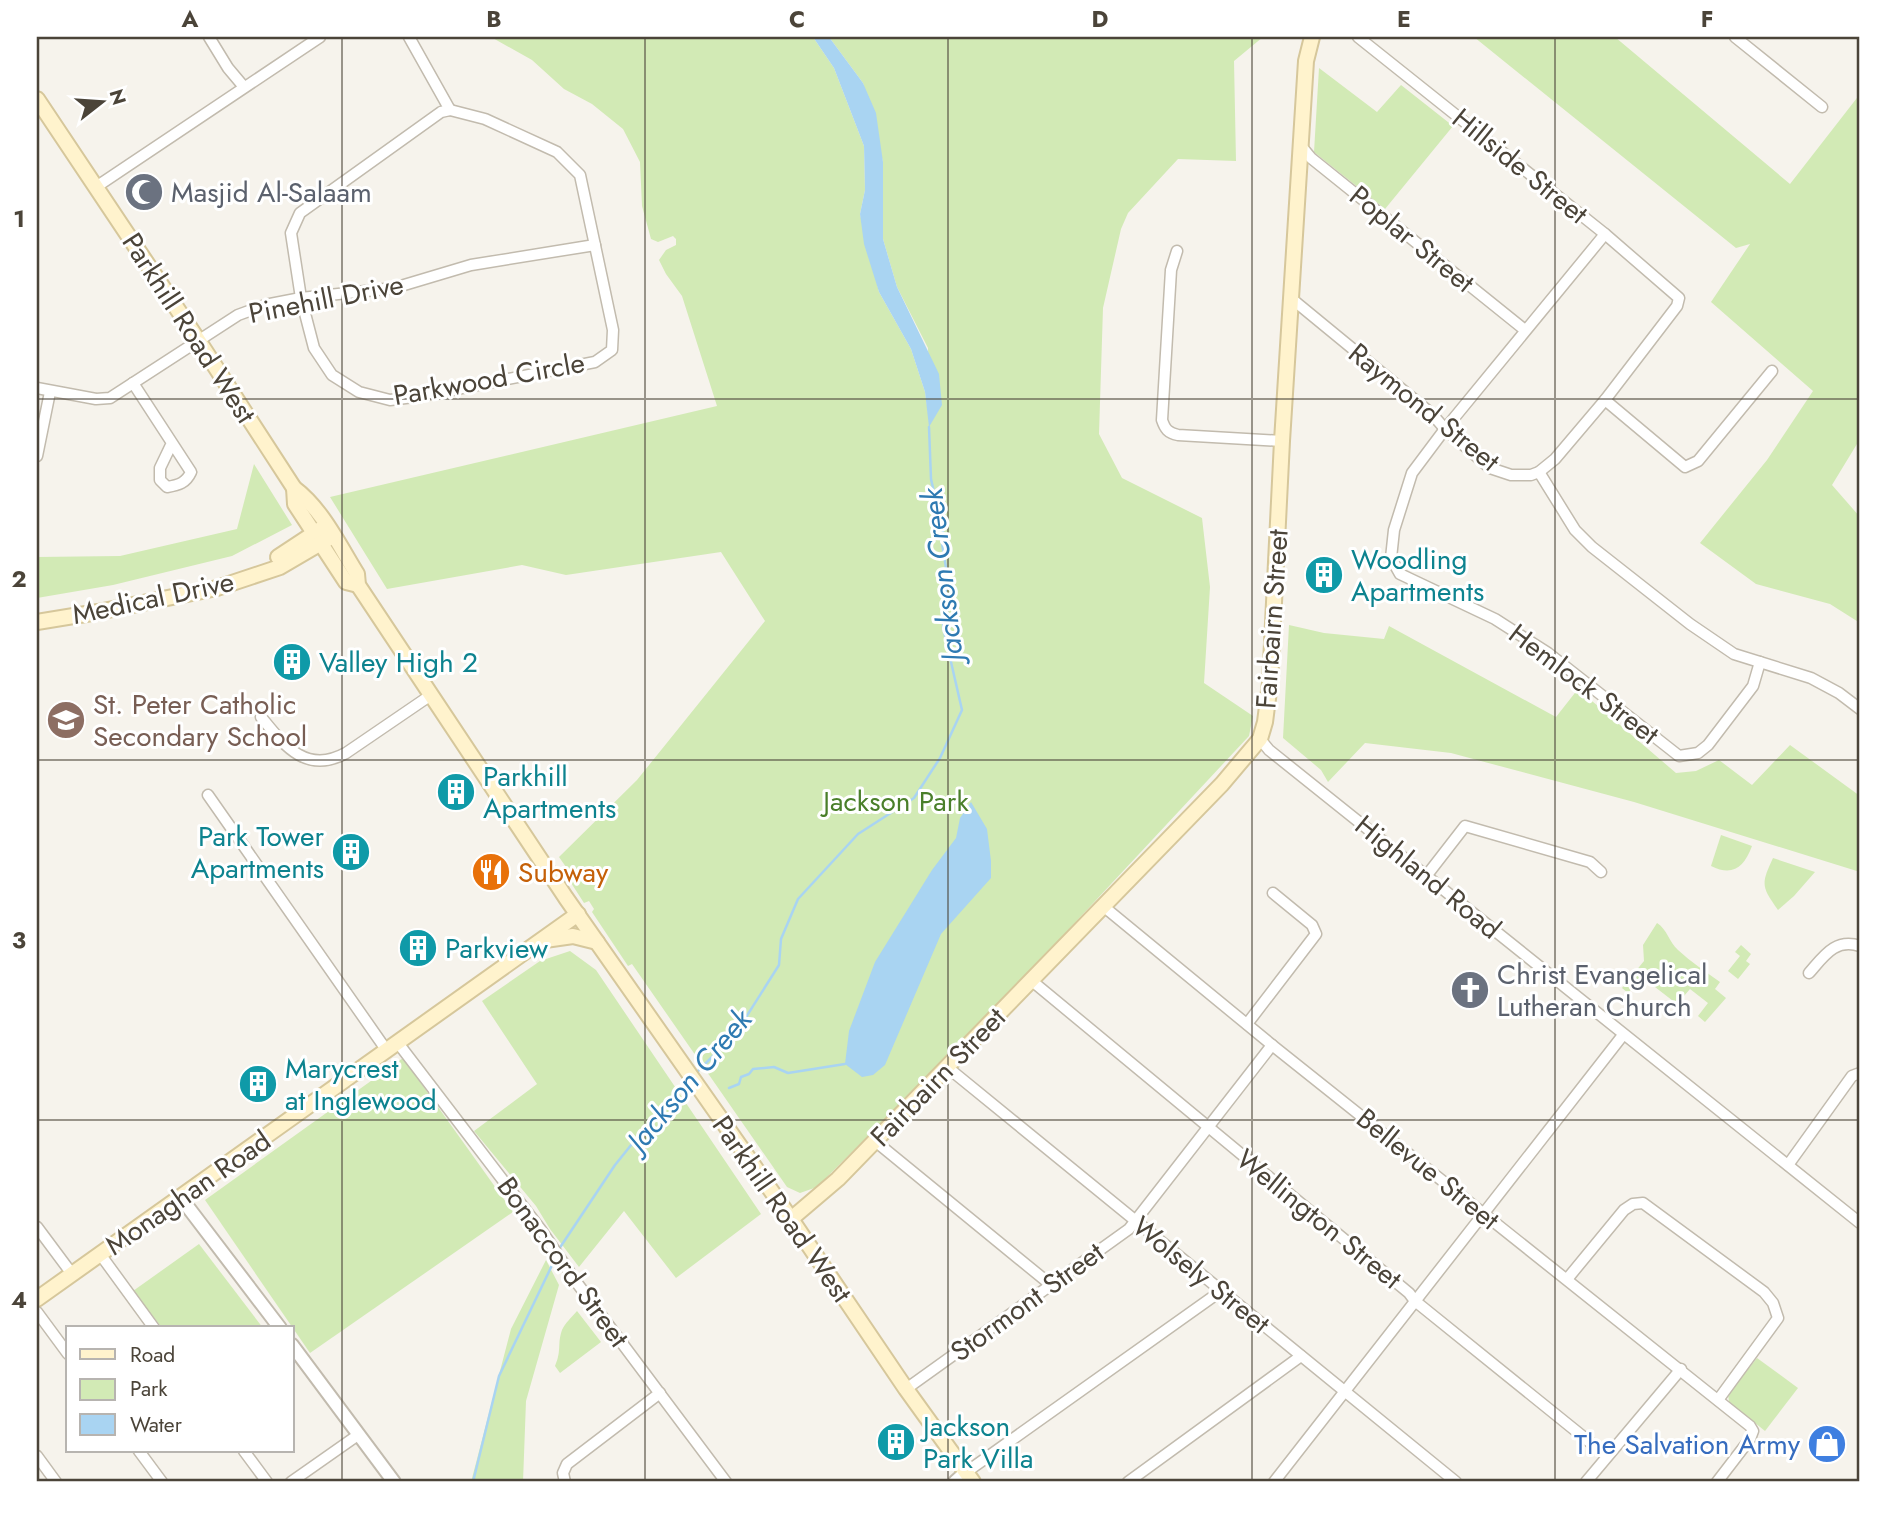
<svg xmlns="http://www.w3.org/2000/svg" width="1897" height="1519" font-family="Jost,sans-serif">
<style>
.green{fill:#d2eab5}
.water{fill:#a9d4f2}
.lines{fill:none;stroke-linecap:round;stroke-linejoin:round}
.stream{stroke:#a9d4f2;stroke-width:2.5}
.minor-casing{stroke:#c2bbae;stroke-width:13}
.tertiary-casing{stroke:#c2bbae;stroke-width:16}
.secondary-casing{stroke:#d6c79b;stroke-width:18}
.minor{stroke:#fff;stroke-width:10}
.tertiary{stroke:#fff;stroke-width:12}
.secondary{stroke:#fff3cd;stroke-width:14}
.grid{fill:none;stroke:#4b4439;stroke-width:2;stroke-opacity:0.55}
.labels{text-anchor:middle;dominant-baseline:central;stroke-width:6;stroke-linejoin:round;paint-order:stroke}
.street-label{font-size:28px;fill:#4b4439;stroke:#fff}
.worship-label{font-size:28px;fill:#5b616d;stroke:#fff;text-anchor:start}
.culture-label{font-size:28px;fill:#0d838f;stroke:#fff;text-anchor:start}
.education-label{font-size:28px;fill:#785e54;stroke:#fff;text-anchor:start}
.park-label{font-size:28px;fill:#4a7f2a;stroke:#fff}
.food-label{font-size:28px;fill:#c56008;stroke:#fff;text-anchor:start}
.shop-label{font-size:28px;fill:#366cbe;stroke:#fff;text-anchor:end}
.water-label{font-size:30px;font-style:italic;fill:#2e7ab2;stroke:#fff}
.neatline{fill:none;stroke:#4b4439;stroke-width:2.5}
.grid-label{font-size:23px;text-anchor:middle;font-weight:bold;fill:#4b4439}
</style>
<rect width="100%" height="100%" fill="#f6f3ec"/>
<g class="green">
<path d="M491 37H813L834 68 864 146 865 190 860 214 879 292 911 349 925 392 930 426 928 348 897 287 883 239V162L863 83 829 37H1263L1234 61 1236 161 1178 159 1128 213 1121 229 1103 308 1099 434 1122 478 1202 518 1210 587 1204 683 1253 716 1249 736 1029 972 884 1120 817 1187 800 1193 787 1187 632 964 628 966 592 912 594 909 589 901 584 903 564 872 566 867 559 857 637 780 765 621 721 552 566 575 522 565 387 589 330 497 717 406 682 296 666 274 659 260 666 250 676 245V239L673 236 658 242 651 239 642 206 640 162 623 129 592 104 564 89 532 60Z"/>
<path d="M1474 37H1615L1790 184 1860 94V439L1832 485 1860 517V623L1830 604 1756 584 1700 543 1767 460 1813 391 1711 302 1750 244 1736 248Z"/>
<path d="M1319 68 1377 112 1401 85 1453 126 1385 209 1314 152Z"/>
<path d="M254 464 292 525 232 556 113 585 37 598V557L120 556 237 529Z"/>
<path d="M1289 625 1324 633 1384 639 1389 626 1556 717 1578 689 1676 773 1696 771 1719 760 1752 785 1790 745 1860 796V872L1634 802 1451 753 1365 743 1328 782 1321 770 1283 738Z"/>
<path d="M1721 835 1752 846C1744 867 1733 877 1711 866Z"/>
<path d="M1773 858 1815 872 1794 896 1778 910C1761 886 1761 884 1773 858Z"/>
<path d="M1657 923C1667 929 1669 942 1678 950 1691 962 1706 972 1720 982L1715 989 1726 998 1705 1022 1698 1016 1708 1003 1690 989 1677 1004 1642 977 1628 993 1622 988 1644 961 1643 945Z"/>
<path d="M1741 945 1751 954 1746 961 1750 964 1738 979 1728 971 1740 956 1735 952Z"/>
<path d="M570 951 596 970 761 1214 676 1278 624 1211 579 1267 550 1229 536 1206 474 1131 537 1084 482 1001 540 961Z"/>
<path d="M403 1058 513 1212 310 1353 205 1200Z"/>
<path d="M199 1244 263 1328H162L133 1291Z"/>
<path d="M546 1260 559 1285 526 1401 523 1482H471L511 1329Z"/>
<path d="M577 1311 601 1342 560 1373 555 1366C562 1350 557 1344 562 1330 565 1323 572 1317 577 1311Z"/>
<path d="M1757 1358 1798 1388 1765 1431 1729 1402 1728 1394Z"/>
</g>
<g class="water">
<path d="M813 37H829L863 83 876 113 883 162V239L897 287 939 374 942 405 929 427 925 392 911 349 879 292 864 244 860 214 865 190 864 146 834 68Z"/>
<path d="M971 802 987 829 991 861V878L941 934 885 1065 873 1075 862 1077 845 1064 849 1031 875 962 932 870 956 838 960 818Z"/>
</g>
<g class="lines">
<g class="stream">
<path d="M696 1073 736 1033 779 965 781 939 798 899 858 834 914 798 940 758 962 710 943 627 947 574 941 537 943 532 931 479 929 427"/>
<path d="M729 1088 739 1084 741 1077 749 1074 753 1069 774 1067 788 1073 845 1064"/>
<path d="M559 1249 615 1165 644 1129 689 1081"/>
<path d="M473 1482 499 1376 555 1259"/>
</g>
<g class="minor-casing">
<g id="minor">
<path d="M209 37 228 68 244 87"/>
<path d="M409 37 450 110"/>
<path d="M1735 37 1822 107"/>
<path d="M450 110 485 119 557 152 580 175 613 330 612 350 595 362 421 396 390 400 359 392 332 375 314 348 301 298 291 233 300 213 441 112Z"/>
<path d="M1301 146 1311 158 1525 330"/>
<path d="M96 187 320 37"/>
<path d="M1605 234 1445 429 1412 473 1394 530 1391 558 1400 574 1495 619 1548 653 1679 756 1698 753 1708 745 1753 686 1760 662"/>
<path d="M1177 251 1171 270 1162 420C1165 429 1168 433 1178 435L1282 441"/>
<path d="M1292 299 1432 414 1445 429 1490 468 1511 475H1531L1539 472 1555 459 1605 400 1677 306 1679 298 1605 234 1358 37"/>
<path d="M133 383 191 472C186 483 179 485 167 487L160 480V468L172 443"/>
<path d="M37 388 96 399 110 398 238 315 265 305 301 298 394 288 471 265 595 245"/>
<path d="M1605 400 1685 467 1698 461 1772 371"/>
<path d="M37 456 50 392"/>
<path d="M1539 472 1575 530 1592 547 1690 624 1734 654 1811 678 1839 693 1860 709"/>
<path d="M261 717C284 745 306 775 346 753L431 695"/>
<path d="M1260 739 1269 750 1860 1223"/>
<path d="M208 795 387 1051"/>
<path d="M1427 875 1465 826 1590 862 1601 872"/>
<path d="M1103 906 1272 1045 1750 1426 1753 1431 1750 1439 1717 1482"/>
<path d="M1809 973C1824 956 1835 938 1860 946"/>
<path d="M1032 981 1409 1293 1415 1301 1607 1456"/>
<path d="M1247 1024 1316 934 1312 925 1273 893"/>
<path d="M398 1043 541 1230 577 1283 726 1482"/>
<path d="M947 1067 1456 1482"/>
<path d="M875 1141 1051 1285"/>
<path d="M1788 1165 1852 1076 1860 1073"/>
<path d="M37 1227 72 1274"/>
<path d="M100 1254 154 1328"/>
<path d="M1568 1278 1624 1210 1633 1204 1643 1203 1764 1292 1773 1303 1778 1318 1718 1400"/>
<path d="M37 1312 68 1354"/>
<path d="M906 1389 1129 1229 1272 1045"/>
<path d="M139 1451 162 1482"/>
<path d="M244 1451 267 1482"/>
<path d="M37 1456 56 1482"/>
<path d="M965 1473 1221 1291"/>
<path d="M291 1482 358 1435"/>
<path d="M565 1482 563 1473 567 1464 660 1393"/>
<path d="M1128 1482 1301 1356"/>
<path d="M1274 1482 1623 1035"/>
<path d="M1586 1482 1681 1369"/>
</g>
</g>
<g class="tertiary-casing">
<g id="tertiary">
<path d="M181 1198 280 1328"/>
<path d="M292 1345 394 1482"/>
<path d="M955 1482 965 1473"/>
</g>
</g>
<g class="secondary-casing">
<g id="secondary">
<path d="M37 99 198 340 294 488C322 509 339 545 357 574L358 585 566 898 791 1219 906 1389 973 1482"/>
<path d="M294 488 295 504 346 582 358 585"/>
<path d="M278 557 322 528"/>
<path d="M37 622 98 612 217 588 280 567 333 536"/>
<path d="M545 940 573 936 597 942"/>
<path d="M791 1219 838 1179 1222 784 1260 739 1265 722 1270 683 1282 441 1306 61 1312 37"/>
<path d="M37 1299 578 914"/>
</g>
</g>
<use href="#minor" class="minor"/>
<use href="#tertiary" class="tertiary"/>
<use href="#secondary" class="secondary"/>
</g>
<path class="grid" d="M342 37V1482M645 37V1482M948 37V1482M1252 37V1482M1555 37V1482M37 399H1860M37 760H1860M37 1120H1860"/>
<defs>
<g id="mosque-disc" transform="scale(2.0125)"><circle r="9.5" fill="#6b7280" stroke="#fff"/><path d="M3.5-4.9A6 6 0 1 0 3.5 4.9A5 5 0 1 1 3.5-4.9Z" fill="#fff"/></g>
<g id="building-disc" transform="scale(2.0125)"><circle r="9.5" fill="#0f9aa8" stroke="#fff"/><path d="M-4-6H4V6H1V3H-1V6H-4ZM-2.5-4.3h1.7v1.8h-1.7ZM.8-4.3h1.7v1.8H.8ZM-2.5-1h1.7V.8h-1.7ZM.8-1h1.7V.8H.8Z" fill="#fff"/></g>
<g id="school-disc" transform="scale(2.0125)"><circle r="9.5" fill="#8d6e63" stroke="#fff"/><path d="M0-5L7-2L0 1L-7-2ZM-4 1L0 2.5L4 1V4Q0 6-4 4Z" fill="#fff"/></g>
<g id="restaurant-disc" transform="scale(2.0125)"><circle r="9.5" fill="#e8710a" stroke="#fff"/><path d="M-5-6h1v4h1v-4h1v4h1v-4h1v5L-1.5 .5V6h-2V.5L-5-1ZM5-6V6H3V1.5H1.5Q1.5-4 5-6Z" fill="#fff"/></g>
<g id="church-disc" transform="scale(2.0125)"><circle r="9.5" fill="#6b7280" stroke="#fff"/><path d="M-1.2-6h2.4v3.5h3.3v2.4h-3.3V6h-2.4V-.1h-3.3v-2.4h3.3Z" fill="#fff"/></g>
<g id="shop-disc" transform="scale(2.0125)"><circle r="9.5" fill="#3f7fe0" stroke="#fff"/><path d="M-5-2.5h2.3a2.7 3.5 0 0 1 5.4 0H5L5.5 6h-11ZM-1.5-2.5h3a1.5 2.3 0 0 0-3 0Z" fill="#fff"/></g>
</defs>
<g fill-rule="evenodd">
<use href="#mosque-disc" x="144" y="192"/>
<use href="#building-disc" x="1324" y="575"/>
<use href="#building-disc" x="292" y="662"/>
<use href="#school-disc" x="66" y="720"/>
<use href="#building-disc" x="456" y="792"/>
<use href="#building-disc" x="351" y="852"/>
<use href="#restaurant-disc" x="491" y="872"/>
<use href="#building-disc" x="418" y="948"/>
<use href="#church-disc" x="1470" y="990"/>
<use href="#building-disc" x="258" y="1084"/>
<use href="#building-disc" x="896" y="1442"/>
<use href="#shop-disc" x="1827" y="1444"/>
</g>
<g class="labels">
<g class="street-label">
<text transform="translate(1520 166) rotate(39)">Hillside Street</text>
<text transform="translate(1412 239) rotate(39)">Poplar Street</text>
<text transform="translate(326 299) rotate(-11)">Pinehill Drive</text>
<text transform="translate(189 328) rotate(57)">Parkhill Road West</text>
<text transform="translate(489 379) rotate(-10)">Parkwood Circle</text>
<text transform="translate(1424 407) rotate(39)">Raymond Street</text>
<text transform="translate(153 598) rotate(-12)">Medical Drive</text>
<text transform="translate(1272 619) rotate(-86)">Fairbairn Street</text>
<text transform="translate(1584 684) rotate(37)">Hemlock Street</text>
<text transform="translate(1428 877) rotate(39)">Highland Road</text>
<text transform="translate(938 1077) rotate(-46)">Fairbairn Street</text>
<text transform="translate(1428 1169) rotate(39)">Bellevue Street</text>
<text transform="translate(188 1193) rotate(-35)">Monaghan Road</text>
<text transform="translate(782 1209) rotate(55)">Parkhill Road West</text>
<text transform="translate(1319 1219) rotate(39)">Wellington Street</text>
<text transform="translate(563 1262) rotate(54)">Bonaccord Street</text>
<text transform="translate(1201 1275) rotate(39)">Wolsely Street</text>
<text transform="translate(1027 1302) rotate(-36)">Stormont Street</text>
</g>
<g class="worship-label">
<text x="171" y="192">Masjid Al-Salaam</text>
<text x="1497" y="974">Christ Evangelical<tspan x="1497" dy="32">Lutheran Church</tspan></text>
</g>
<g class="culture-label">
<text x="1351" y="559">Woodling<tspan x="1351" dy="32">Apartments</tspan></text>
<text x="319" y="662">Valley High 2</text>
<text x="483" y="776">Parkhill<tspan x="483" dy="32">Apartments</tspan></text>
<text x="324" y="836" text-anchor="end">Park Tower<tspan x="324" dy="32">Apartments</tspan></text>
<text x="445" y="948">Parkview</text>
<text x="285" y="1068">Marycrest<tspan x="285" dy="32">at Inglewood</tspan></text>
<text x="923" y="1426">Jackson<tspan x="923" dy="32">Park Villa</tspan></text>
</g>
<g class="education-label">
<text x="93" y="704">St. Peter Catholic<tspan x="93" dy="32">Secondary School</tspan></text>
</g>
<g class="park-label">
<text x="896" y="801">Jackson Park</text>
</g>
<g class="food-label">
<text x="518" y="872">Subway</text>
</g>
<g class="shop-label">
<text x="1800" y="1444">The Salvation Army</text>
</g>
<g class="water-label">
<text transform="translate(942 575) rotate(-97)">Jackson Creek</text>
<text transform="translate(689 1080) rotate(-50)">Jackson Creek</text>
</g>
</g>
<rect width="1897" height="1519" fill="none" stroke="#ffffff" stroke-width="77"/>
<rect x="66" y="1326" width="228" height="126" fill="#ffffff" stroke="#b7b4b0" stroke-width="2"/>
<rect x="80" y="1349" width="35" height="10" fill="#fff3cd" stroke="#b7b4b0" stroke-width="2"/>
<text x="130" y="1362" font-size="21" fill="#4b4439">Road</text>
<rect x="80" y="1379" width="35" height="21" fill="#d2eab5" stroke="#b7b4b0" stroke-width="2"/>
<text x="130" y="1396" font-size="21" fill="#4b4439">Park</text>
<rect x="80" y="1414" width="35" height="21" fill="#a9d4f2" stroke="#b7b4b0" stroke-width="2"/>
<text x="130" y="1432" font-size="21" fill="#4b4439">Water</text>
<g transform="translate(102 102) rotate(73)" stroke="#ffffff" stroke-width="5" paint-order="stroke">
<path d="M0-5L12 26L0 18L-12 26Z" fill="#4b4439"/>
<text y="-10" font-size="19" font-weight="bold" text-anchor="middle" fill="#4b4439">N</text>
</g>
<rect x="38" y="38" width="1820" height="1442" class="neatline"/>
<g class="grid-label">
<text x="190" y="27">A</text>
<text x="494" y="27">B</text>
<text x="797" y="27">C</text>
<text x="1100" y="27">D</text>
<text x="1404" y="27">E</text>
<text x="1707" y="27">F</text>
<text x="19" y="227">1</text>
<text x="19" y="587">2</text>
<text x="19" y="948">3</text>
<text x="19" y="1308">4</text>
</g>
</svg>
